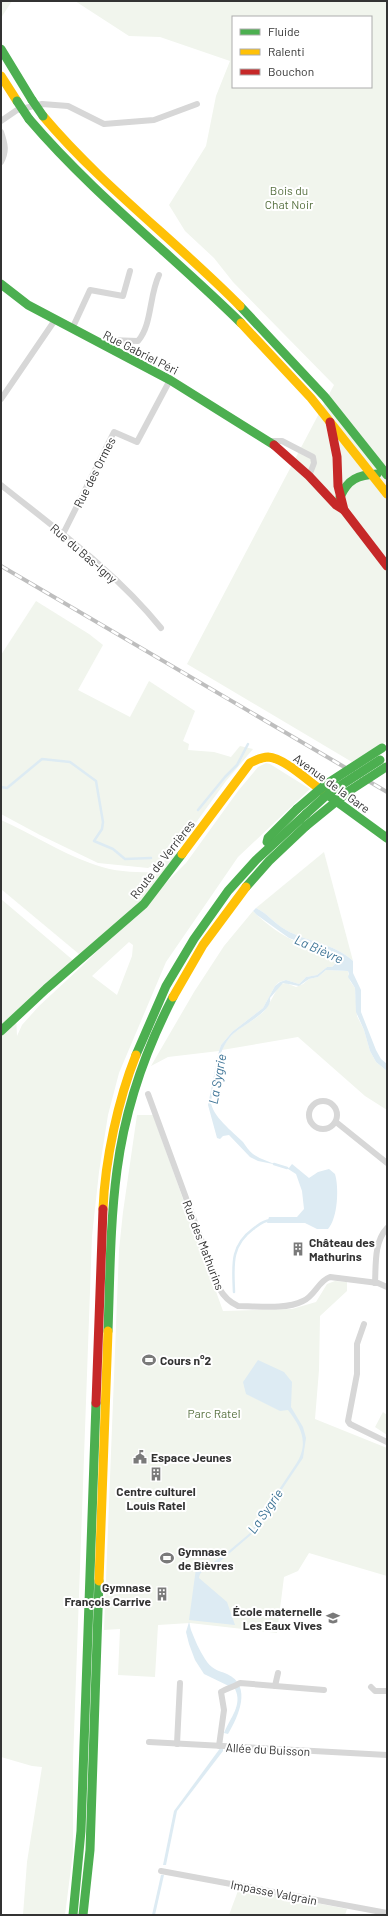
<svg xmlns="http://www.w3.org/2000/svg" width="388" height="1916" font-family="Barlow,sans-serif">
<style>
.green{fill:#f1f5ed;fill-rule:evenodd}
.water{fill:#ddebf3}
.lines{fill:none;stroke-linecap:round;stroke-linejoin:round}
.stream{stroke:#ddebf3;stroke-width:2.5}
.street{stroke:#d7d7d7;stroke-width:6}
.fast{stroke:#4caf50;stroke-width:9}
.slow{stroke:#ffc107;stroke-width:9}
.jam{stroke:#c62828;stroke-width:9}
.rail-casing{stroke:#bebebe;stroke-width:4}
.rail{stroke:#fff;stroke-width:2.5;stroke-dasharray:8;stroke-linecap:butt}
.fast-bridge{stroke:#4caf50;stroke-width:9}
.labels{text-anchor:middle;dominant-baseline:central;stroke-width:4;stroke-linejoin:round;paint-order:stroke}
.park-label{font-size:12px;fill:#56703f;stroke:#fff}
.street-label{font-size:12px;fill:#333;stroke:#fff}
.poi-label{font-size:12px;font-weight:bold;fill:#333;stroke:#fff;text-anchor:start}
.water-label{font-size:13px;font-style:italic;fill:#3f7597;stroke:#fff}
</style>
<rect width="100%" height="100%" fill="#fff"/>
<g class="green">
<path d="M1 1H12L1 18Z"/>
<path d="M75 1H387V741L352 762 187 664 334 385 233 282 214 258 185 231 169 205 206 146 216 96 230 61 160 37 129 36ZM233 17H371V87H233Z"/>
<path d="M36 601 89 634 103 645 78 690 130 717 149 681 195 711 183 741 189 744 188 750 214 752 231 757 240 746 253 749 226 781 174 853 178 856 142 903 79 954 1 889V820C31 833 59 852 90 863 110 871 132 873 153 872L171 854 164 853 156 864 148 868 98 863 40 835 1 814V655Z"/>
<path d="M266 763 270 764 310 789 238 857 166 962 119 1073 108 1115 99 1172 92 1236 73 1761V1852L65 1915H23L27 1862 42 1767 32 1766 1 1757V899L74 961 16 1014 17 1036 22 1025 39 1006 81 967 186 863 238 791 258 767ZM129 942 133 945 132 956 117 995 92 976Z"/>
<path d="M324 852 353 961C334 943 307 942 286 930 275 924 267 913 256 908Z"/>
<path d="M253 911C266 924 282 936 299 943 312 949 326 951 339 960L332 967H327L317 975 306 977 299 984 286 980 279 982 275 986 263 1008 232 1032 221 1045 219 1051 168 1057 151 1066 194 992 224 946Z"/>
<path d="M326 970 348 971 350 981 355 988 357 1016 364 1030 370 1051 376 1062 387 1071V1110L365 1096 298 1037 222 1050C232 1029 245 1027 261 1014 267 1010 275 992 280 984L286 983 296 987 303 984 309 979 318 977Z"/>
<path d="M137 1115H153L223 1311 292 1309 316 1302 327 1284 335 1281 347 1282V1291L320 1316 319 1370 315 1419 387 1448V1576L309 1553 298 1571 284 1577 277 1633 190 1623 158 1625 155 1677 118 1675 120 1629 104 1630 119 1250 123 1212Z"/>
<path d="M383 1412 387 1415V1435L375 1427Z"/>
<path d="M239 1888 347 1909 345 1915H229Z"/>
</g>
<g class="water">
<path d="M256 908C267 913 275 924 286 930 307 942 334 943 353 961V973L361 990V1012L376 1050 381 1059 387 1064V1071L376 1062 370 1051 364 1030 356 1012 355 988 348 977 349 974 348 971 326 970 318 977 309 979 299 986 283 983 270 998C273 1012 241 1025 232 1035 216 1052 215 1079 211 1102 212 1116 233 1132 243 1142 246 1146 249 1151 253 1154 260 1159 270 1162 278 1165L258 1161 250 1157 229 1135 223 1136 220 1139 217 1138 208 1105 219 1051 221 1045 232 1032 263 1008 275 986 280 982 286 980 299 984 306 977 317 975 327 967H332L339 960 324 951 289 938 257 915 253 911Z"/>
<path d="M292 1164 309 1178 318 1172 329 1169 335 1174C339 1187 338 1218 328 1229H317L305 1223H267L269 1217H297L304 1209 302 1191 296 1174 285 1167 289 1168Z"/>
<path d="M258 1360 284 1372 292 1382 291 1407 303 1427 306 1438 303 1458 252 1534 210 1570C203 1571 200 1571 199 1578L227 1602 235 1625 189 1620 196 1568 208 1566 224 1555 250 1533 296 1464C309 1444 302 1428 288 1410L280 1411 246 1394 243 1382Z"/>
<path d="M189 1622C190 1624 190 1627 191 1630 195 1640 199 1650 205 1659 211 1669 217 1670 227 1674 253 1686 238 1717 228 1734L224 1733C230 1718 243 1705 235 1689L204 1674 195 1660 189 1644 186 1632Z"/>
<path d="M221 1747H223V1751L177 1811 166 1865H163L174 1811Z"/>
<path d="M161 1875H164L155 1915H152Z"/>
</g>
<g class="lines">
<g class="stream">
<path d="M1 787 7 788 42 759 70 762 96 781 103 822 102 829 94 841 113 849 125 859 151 858"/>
<path d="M198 810 225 777 237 765 248 744"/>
<path d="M274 1164 287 1168"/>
<path d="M234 1292C233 1266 230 1246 253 1229 259 1225 262 1221 270 1220"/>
</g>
<g class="street">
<path d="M1 121 17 110 42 104 68 106 104 124 154 120 197 104"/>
<path d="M1 132C5 144 7 151 1 162"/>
<path d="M72 329 90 290 123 296 130 271"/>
<path d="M98 342 109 340 138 341C152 325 149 296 159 275"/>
<path d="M1 399 55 320"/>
<path d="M270 441H282L313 457 314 463 309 476"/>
<path d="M1 485C56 529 116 572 161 628"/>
<path d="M63 534 114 432 137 442 170 380"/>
<path d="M148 1094 219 1288C224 1297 229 1302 238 1306 258 1306 285 1310 303 1301 315 1296 318 1281 330 1277L378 1283 387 1287"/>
<circle cx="323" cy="1115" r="14"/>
<path d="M336 1122 387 1163"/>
<path d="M375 1283C376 1264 374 1242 387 1228"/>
<path d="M364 1324 357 1344V1374L348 1421 350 1424 387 1442"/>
<path d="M275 1686 278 1673"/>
<path d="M371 1687 375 1691H387"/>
<path d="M149 1742 387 1755"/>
<path d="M177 1744 180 1683"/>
<path d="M219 1746 224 1710 221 1692C227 1688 234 1687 240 1683L324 1690"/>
<path d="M161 1871 387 1913"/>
</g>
<g class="fast">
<path d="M1 49 32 100"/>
<path d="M29 119C93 194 171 254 241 323"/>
<path d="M1 284 28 305 170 380 274 445"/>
<path d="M240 306 325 397 387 475"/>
<path d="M340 497C348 479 358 475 377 474"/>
<path d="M321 790 387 838"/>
<path d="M267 842 268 838 297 809"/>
<path d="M246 887 269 861 306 826"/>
<path d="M1 1031 46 989 144 904 182 854"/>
<path d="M136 1055 166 986 194 939 228 891 256 860 306 814"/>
<path d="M108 1331C110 1277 110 1223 117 1170 125 1109 145 1051 173 997"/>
<path d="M73 1915 81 1831 96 1403"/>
<path d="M83 1915 90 1850 99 1581"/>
</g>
<g class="slow">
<path d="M1 76 17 101"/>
<path d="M43 116C102 186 176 241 240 306"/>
<path d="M241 323 311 398 387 494"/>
<path d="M182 854 250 763C256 760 261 757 268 757 284 758 307 780 321 790"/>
<path d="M173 997 203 945 246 887"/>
<path d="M103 1209C105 1160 118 1100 136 1055"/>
<path d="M99 1581 108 1331"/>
</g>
<g class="jam">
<path d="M330 422 337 457 338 486 344 510 387 566"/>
<path d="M274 445 309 476 336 505 344 510"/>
<path d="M96 1403 103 1209"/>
</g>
<g class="rail-casing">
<path id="rail" d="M1 566 387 792"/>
</g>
<use href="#rail" class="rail"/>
<g class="fast-bridge">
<path d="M32 100 43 116"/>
<path d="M17 101 29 119"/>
<path d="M297 809 325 785 382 748"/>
<path d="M306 814 329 793 380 760"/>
<path d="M306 826 349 791 386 767"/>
</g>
</g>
<defs>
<g id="building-bare" transform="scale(1.08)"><path d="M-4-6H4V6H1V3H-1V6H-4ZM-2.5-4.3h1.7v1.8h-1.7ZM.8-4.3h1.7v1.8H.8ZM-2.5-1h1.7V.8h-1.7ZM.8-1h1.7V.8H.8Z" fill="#7a7a7a" stroke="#fff" stroke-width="2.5" paint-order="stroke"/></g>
<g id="stadium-bare" transform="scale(1.08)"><path d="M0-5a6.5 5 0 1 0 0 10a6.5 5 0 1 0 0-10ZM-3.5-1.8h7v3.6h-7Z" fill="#7a7a7a" stroke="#fff" stroke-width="2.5" paint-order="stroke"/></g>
<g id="civic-bare" transform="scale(1.08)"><path d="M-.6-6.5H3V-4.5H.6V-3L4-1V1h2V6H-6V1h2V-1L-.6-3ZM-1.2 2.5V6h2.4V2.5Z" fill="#7a7a7a" stroke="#fff" stroke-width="2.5" paint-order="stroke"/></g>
<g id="school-bare" transform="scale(1.08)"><path d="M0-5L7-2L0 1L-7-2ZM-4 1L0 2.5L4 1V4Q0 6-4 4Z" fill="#7a7a7a" stroke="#fff" stroke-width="2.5" paint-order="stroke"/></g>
</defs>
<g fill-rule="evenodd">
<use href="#building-bare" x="298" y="1249"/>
<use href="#stadium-bare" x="149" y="1360"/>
<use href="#civic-bare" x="140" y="1457"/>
<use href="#building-bare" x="156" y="1474"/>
<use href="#stadium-bare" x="167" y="1558"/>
<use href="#building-bare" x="162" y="1594"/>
<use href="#school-bare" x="333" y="1618"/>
</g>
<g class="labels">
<g class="park-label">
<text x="289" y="190">Bois du<tspan x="289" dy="14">Chat Noir</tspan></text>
<text x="214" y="1413">Parc Ratel</text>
</g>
<g class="street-label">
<text transform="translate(141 352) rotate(27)">Rue Gabriel Péri</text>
<text transform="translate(94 472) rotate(-63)">Rue des Ormes</text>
<text transform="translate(84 553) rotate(41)">Rue du Bas-Igny</text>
<text transform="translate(332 783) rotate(36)">Avenue de la Gare</text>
<text transform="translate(162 859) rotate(-52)">Route de Verrières</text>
<text transform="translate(204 1245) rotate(69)">Rue des Mathurins</text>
<text transform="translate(268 1749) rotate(3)">Allée du Buisson</text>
<text transform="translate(274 1892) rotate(11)">Impasse Valgrain</text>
</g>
<g class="poi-label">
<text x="309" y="1242">Château des<tspan x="309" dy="14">Mathurins</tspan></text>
<text x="160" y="1360">Cours n°2</text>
<text x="151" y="1457">Espace Jeunes</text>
<text x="156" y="1491" text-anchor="middle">Centre culturel<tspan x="156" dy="14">Louis Ratel</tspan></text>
<text x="178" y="1551">Gymnase<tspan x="178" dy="14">de Bièvres</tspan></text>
<text x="151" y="1587" text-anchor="end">Gymnase<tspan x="151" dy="14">François Carrive</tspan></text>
<text x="322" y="1611" text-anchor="end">École maternelle<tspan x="322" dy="14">Les Eaux Vives</tspan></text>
</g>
<g class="water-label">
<text transform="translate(319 949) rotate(24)">La Bièvre</text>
<text transform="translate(217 1079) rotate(-80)">La Sygrie</text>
<text transform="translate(265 1511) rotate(-55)">La Sygrie</text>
</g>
</g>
<rect width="388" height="1916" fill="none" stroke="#333333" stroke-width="4"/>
<rect x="232" y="16" width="140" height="72" fill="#ffffff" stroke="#adadad"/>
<rect x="240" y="29" width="20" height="6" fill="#4caf50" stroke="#adadad"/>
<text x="268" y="36" font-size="12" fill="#333333">Fluide</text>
<rect x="240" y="49" width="20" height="6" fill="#ffc107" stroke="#adadad"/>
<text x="268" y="56" font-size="12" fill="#333333">Ralenti</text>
<rect x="240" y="69" width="20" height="6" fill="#c62828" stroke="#adadad"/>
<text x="268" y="76" font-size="12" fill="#333333">Bouchon</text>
</svg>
